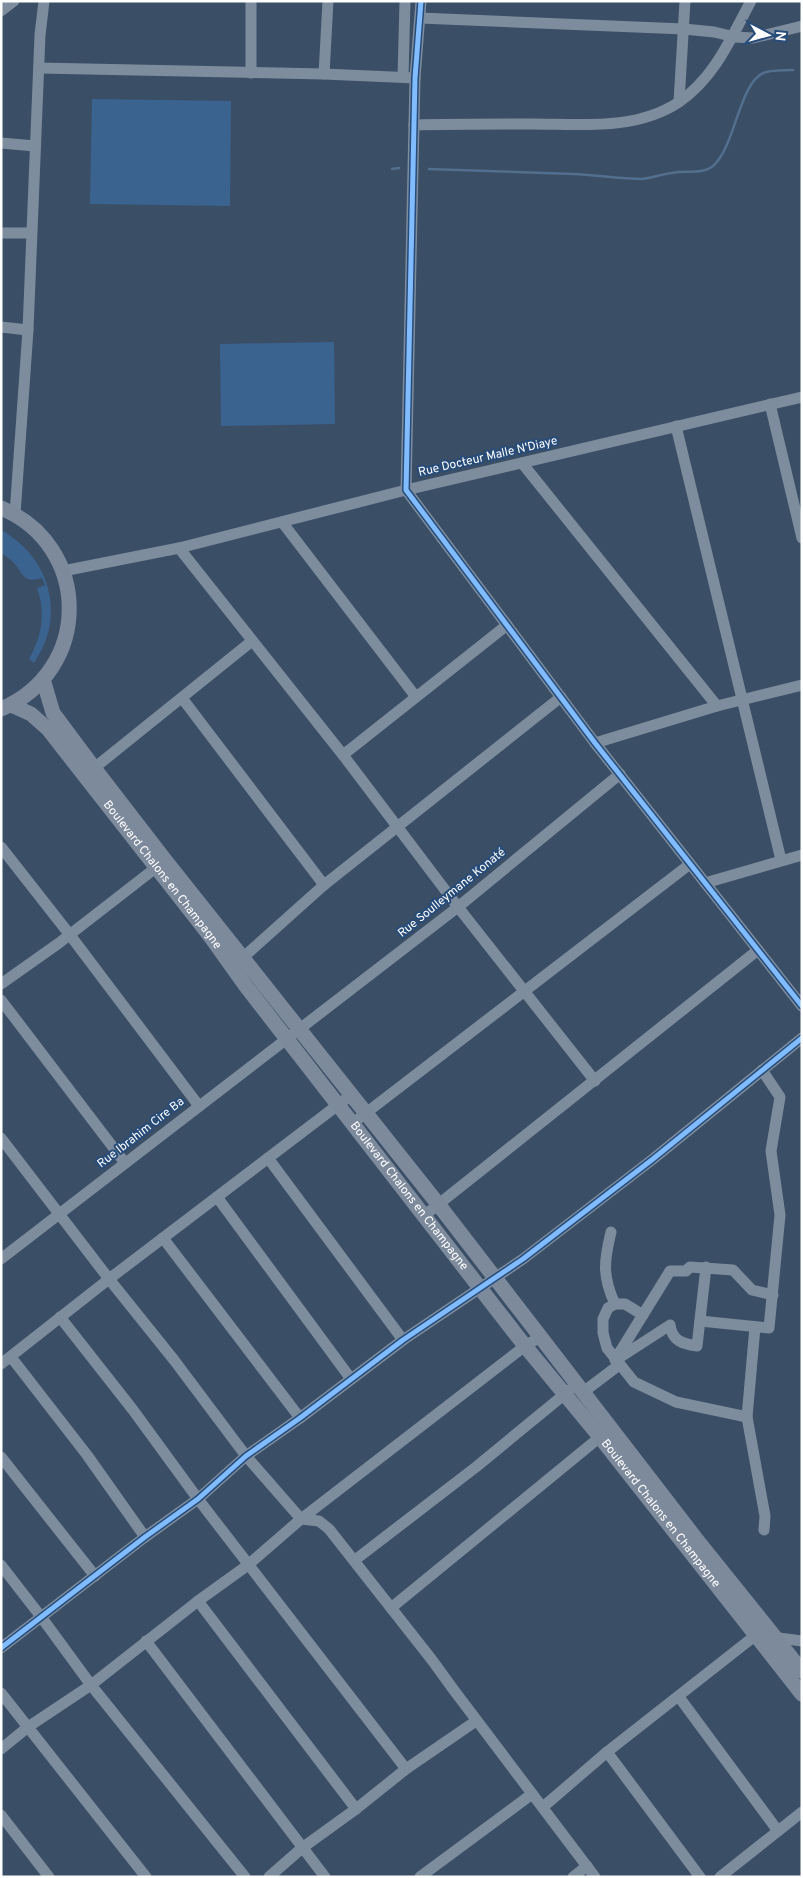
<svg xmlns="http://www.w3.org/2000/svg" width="803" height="1878" font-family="Overpass,sans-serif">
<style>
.green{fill:#3b6390}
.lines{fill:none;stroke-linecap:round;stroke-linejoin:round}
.stream{stroke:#536f8e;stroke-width:2.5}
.minor{stroke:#7e8d9d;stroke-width:11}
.major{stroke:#7d8a9c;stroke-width:15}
.cycleway-casing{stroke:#274c79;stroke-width:8}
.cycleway{stroke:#80bcff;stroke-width:5}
.labels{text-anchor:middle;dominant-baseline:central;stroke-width:4;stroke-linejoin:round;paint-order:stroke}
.street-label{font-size:12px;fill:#fff;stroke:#274c79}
</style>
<rect width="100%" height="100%" fill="#3a4e66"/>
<g class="green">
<path d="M92 99 231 101 230 206 90 204Z"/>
<path d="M334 342 335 424 221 426 220 344Z"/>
<path d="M1 530C50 557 67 616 34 663L29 659C42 636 46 613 37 588L45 585 42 578C23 584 24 574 14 563 10 559 6 556 1 553Z"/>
</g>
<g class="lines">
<g class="stream">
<path d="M392 169 399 168"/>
<path d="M429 169C477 171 525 172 574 174 596 175 620 179 642 179 652 178 662 174 672 173 685 170 702 175 713 166 736 146 739 80 766 72 775 70 784 70 793 70"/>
</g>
<g class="minor">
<path d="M251 1V73"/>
<path d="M421 1 415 78 406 490 595 743 802 1006"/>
<path d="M1 11 14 1"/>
<path d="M420 18 684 29 714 32 735 37 753 38 802 26"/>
<path d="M39 68 324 74 415 78"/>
<path d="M324 74 328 1"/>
<path d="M403 77 405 1"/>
<path d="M679 102 685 1"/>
<path d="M414 125C453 124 492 124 531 124 580 124 636 131 679 102 715 77 731 38 751 1"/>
<path d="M1 143 35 146"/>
<path d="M1 233H31"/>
<path d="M1 327 28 330"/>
<path d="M770 404 802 538"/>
<path d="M676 426 781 860"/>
<path d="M522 463 717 706"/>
<path d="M15 514 28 330 40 35 44 1"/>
<path d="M282 522 416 697"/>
<path d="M179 548 343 755 458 907 595 1081"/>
<path d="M63 571 179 548 406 490 802 397"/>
<path d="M182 698 324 885"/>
<path d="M595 743 717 706 802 685"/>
<path d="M343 755 507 625"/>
<path d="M88 773 252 641"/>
<path d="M1 847 70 935 199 1106"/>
<path d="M705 883 802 855"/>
<path d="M238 962 324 885 561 697"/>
<path d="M1 984 59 943 162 863"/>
<path d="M1 1000 125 1163"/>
<path d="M353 1123 690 864"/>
<path d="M1 1138 109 1279 174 1360 246 1456 301 1519 319 1521 329 1529 432 1660 453 1689 595 1877"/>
<path d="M268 1158 403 1340"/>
<path d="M217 1197 351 1379"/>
<path d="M425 1215 758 950"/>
<path d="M611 1232C604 1261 602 1276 615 1304"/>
<path d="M163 1238 300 1418"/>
<path d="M1 1259 458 907 620 774"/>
<path d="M643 1315 625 1304H615L608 1308 603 1319V1333L607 1348 634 1382 676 1402 747 1417"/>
<path d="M60 1317 133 1410 198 1499 406 1769"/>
<path d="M700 1321 769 1328 780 1215 771 1151 780 1097 762 1070"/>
<path d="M755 1327 747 1417 765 1516 764 1530"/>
<path d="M11 1357 87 1455 145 1537"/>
<path d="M619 1358 670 1325C672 1341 683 1344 697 1346L706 1267"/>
<path d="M615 1360 670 1271H686L690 1267 733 1270 752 1290 773 1295"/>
<path d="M1 1364 109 1279 351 1095"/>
<path d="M582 1393 619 1365"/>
<path d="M1 1457 95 1576"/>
<path d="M355 1560 476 1467 571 1389"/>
<path d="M1 1565 42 1618 91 1685 245 1877"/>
<path d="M198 1601 356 1809"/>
<path d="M391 1608 600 1437 607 1434"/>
<path d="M146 1641 325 1877"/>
<path d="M1 1648 145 1537 198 1499 246 1456 300 1418 403 1340 523 1259 653 1159 802 1038"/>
<path d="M1 1693 146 1877"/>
<path d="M679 1697 778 1831"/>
<path d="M1 1749 28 1727 91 1685 198 1601 248 1565 301 1519 525 1346 540 1337"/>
<path d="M607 1752 700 1877"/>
<path d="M543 1807 607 1752 756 1635 802 1641"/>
<path d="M1 1815 49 1877"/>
<path d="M269 1877 302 1848 356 1809 406 1769 476 1721"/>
<path d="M420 1877 532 1794"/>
<path d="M573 1877 587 1866"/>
<path d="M720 1877 802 1812"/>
</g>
<g class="major">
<path d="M1 508C92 546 92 671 1 709"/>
<path d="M43 679 53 713 94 768 165 860 438 1204 697 1540 802 1671"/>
<path id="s1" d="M11 705 31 714 48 729 210 936 245 985 525 1346 600 1437 802 1694"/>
</g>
<g class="cycleway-casing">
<g id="cycleway">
<path d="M421 1 415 78 406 490 595 743 802 1006"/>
<path d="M1 1648 145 1537 198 1499 246 1456 300 1418 403 1340 523 1259 653 1159 802 1038"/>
</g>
</g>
<use href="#cycleway" class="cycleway"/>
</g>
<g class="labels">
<g class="street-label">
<text transform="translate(488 457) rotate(-13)">Rue Docteur Malle N'Diaye</text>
<text stroke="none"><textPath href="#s1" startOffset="230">Boulevard Chalons en Champagne</textPath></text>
<text transform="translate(452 893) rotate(-39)">Rue Soulleymane Konaté</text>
<text transform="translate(141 1133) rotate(-38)">Rue Ibrahim Cire Ba</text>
<text stroke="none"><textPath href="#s1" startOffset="635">Boulevard Chalons en Champagne</textPath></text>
<text stroke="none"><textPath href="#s1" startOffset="1040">Boulevard Chalons en Champagne</textPath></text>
</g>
</g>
<rect width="803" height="1878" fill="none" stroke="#ffffff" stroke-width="5"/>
<g transform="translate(768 35) rotate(96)" stroke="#274c79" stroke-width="4" paint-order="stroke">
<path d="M0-4L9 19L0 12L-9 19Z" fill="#ffffff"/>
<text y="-8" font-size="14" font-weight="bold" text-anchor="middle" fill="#ffffff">N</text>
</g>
</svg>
